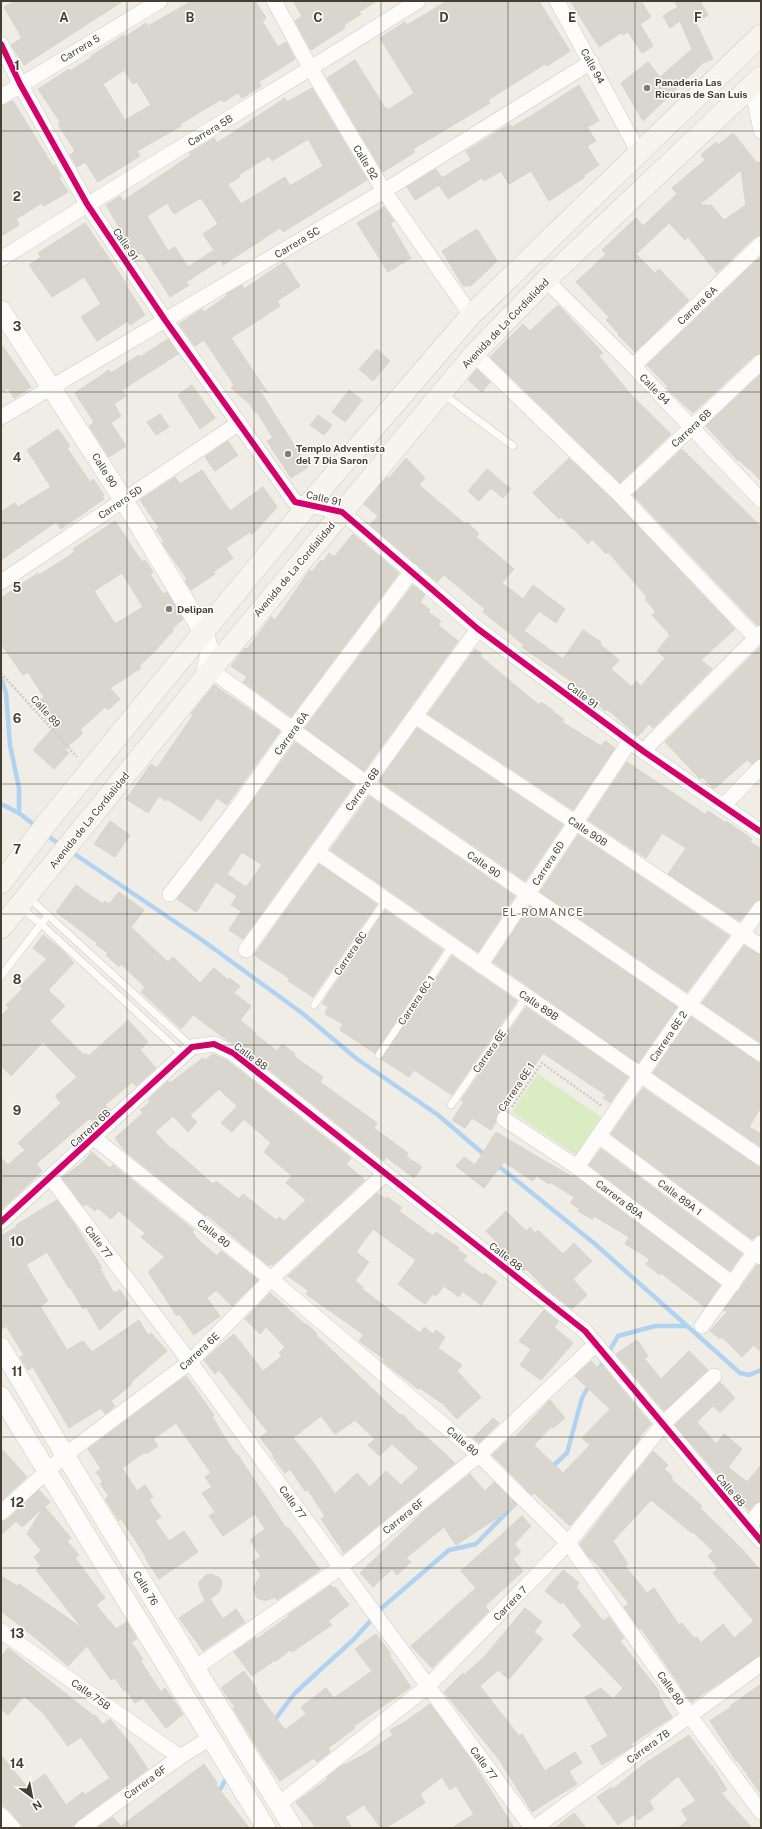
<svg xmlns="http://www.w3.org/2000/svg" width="762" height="1829" font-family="'Public Sans',sans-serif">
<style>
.green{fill:#d9ecc2}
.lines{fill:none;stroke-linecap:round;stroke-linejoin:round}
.stream{stroke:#b1d3f2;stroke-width:4.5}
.building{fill:#d8d6ce;stroke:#d7d4cb;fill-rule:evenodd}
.service-casing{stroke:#cdcbc3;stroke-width:8}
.minor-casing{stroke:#cdcbc3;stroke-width:16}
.tertiary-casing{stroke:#cdcbc3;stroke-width:20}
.secondary-casing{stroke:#cfcbbc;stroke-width:22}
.path{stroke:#cecbc5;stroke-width:2.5;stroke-dasharray:2 2;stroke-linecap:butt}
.service{stroke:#fdfcfb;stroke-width:7}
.minor{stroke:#fdfcfb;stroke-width:15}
.tertiary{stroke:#fdfcfb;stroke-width:19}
.secondary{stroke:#f6f4ec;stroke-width:21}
.cycleway-casing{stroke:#fff;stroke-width:8}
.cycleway{stroke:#d6006c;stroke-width:6}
.grid{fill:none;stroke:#453f32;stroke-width:1;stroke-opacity:0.55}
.poi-dot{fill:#807c71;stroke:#fff;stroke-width:1.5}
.labels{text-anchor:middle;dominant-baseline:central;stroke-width:3;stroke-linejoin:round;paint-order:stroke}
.street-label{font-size:10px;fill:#453f32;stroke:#fff}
.poi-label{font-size:10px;font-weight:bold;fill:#453f32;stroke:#fff;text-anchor:start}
.neighbourhood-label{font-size:11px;letter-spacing:1px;fill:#695e48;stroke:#fff}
.grid-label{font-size:13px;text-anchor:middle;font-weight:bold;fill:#453f32;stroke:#fff;stroke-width:3;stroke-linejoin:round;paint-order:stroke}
</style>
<rect width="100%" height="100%" fill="#efede5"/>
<path class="green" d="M538 1074 601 1117 576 1155 512 1112Z"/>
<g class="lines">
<g class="stream">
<path d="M1 678 6 693 10 745 19 788V813"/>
<path d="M1 804 19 813 38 828"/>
<path d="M45 834 62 846"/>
<path d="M70 851 202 940 302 1013 357 1059 438 1115 486 1156"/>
<path d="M496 1164 595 1244 740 1373 749 1375 761 1370"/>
<path d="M598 1371 618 1336 655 1326H686"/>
<path d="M550 1469 567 1453 582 1398 590 1384"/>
<path d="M273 1722 295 1693 354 1639 384 1606 449 1550 476 1544 532 1486"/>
<path d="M217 1795 228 1775"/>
</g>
</g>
<g class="building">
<path d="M16 1H123L24 65 11 45 22 38 4 7Z"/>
<path d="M192 1H255L266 18 262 21 278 47 286 42 295 59 259 82 261 86 242 98 238 93 223 102 222 99 180 124 181 126 137 151 140 156 98 182 85 162 77 167 70 155 75 151 58 124 60 122 38 89 69 69 70 71 92 57 91 56 124 35 125 37 146 23 148 26ZM124 70 133 84 137 82 151 105 125 120 103 84Z"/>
<path d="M293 1H377L359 12 361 14 344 25 345 28 311 50 295 21 302 16Z"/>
<path d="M447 1H539L570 51 547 66 545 64 488 100 490 103 413 149 415 152 383 172 327 78 355 60 385 108 386 107 388 110 414 93 380 38 405 22 407 25Z"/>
<path d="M570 1H641L651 17 640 24 653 46 642 53 628 32 623 35 621 33 599 47Z"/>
<path d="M674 1H700L708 15 696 23 713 59 703 63 643 121 621 83 648 62 660 77 692 49 680 21 670 28 663 16 678 7Z"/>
<path d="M579 85 599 121 587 127 596 141 587 146 599 165 584 175 585 177 549 201 531 171 509 184 501 171 484 181 482 178 448 199 439 185 415 200 407 187 436 169 442 178 471 160 466 151 510 124 512 127 531 116Z"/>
<path d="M312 88 367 180 283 232 280 228 223 265 220 260 186 282 189 285 170 297 142 253 134 257 119 233 122 232 106 205 120 196 123 201 191 155 189 153 214 138 217 143 285 98 287 102ZM308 139 323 166 290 186 285 177 241 204 228 184 240 177 239 175 269 156 272 161ZM201 198 218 224 203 234 214 250 188 267 175 247 168 251 147 216 167 203 174 214Z"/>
<path d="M13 101 53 166 55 165 61 177 59 178 68 192 44 206 42 203 16 219 19 225 1 236V106Z"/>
<path d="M733 133 757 163 760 162 761 235 755 237 717 273 688 237 685 240 669 223 636 254 655 273 659 269 689 300 635 352 618 335 619 334 606 320 609 317 576 282 606 254 602 250 636 218 643 226 677 194 672 188 705 160 701 155 716 142 718 145ZM741 170 746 205 724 220 711 205H699Z"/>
<path d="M384 207 394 221 390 223 411 258 388 272 357 223Z"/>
<path d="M85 223 126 283 125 284 145 315 130 325 128 321 97 341 81 317 101 304 84 277 52 297 29 265 41 257 38 253Z"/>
<path d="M477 229 497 261 472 285 463 286 442 251Z"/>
<path d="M761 256V353L755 355 693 413 666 388 668 387 647 365Z"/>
<path d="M284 262 300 286 277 301 280 306 231 338 268 393 258 388 308 467 291 478 267 441 273 438 257 412 255 413 250 404 231 388 234 385 204 340 195 346 179 324 202 309 204 312 227 296 226 294 242 285 244 289Z"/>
<path d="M558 305 603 353 599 356 632 396 671 434 620 483 490 357 523 324 530 331Z"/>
<path d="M168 339 178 354 122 390 126 396 114 404 121 416 111 423 126 446 109 457 89 426 94 422 75 393 109 370 111 373 139 355 140 357Z"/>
<path d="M1 344 31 387 14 398 8 388 1 393Z"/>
<path d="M377 349 390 361 373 381 359 369Z"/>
<path d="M477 369 490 382 482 392 468 380Z"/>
<path d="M761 374V481L749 468 748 469 739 460 738 461 706 426Z"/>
<path d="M192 385 215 418 200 429 178 395Z"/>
<path d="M349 390 362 400 345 422 332 412Z"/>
<path d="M160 414 169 427 156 435 147 422Z"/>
<path d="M318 415 332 425 324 435 310 425Z"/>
<path d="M58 429 70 446 67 448 90 482 93 479 104 495 102 496 104 499 61 529 56 522 1 560V512L15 503 18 507 51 487 27 450Z"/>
<path d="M228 441 238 455 215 471 205 457Z"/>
<path d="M682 449 761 527V624L757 625 633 495Z"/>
<path d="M406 458 425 478 419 485 465 524 467 522 479 534 476 537 514 569 502 583 523 599 533 585 565 609 556 623 539 611 524 631 563 659 583 630 601 642 600 644 619 660 611 669 632 687 636 681 641 686 665 658 657 651 670 635 652 615 656 612 645 599 647 597 608 552 606 554 592 539 588 544 573 528 572 529 561 517 559 519 533 493 569 458 614 501 735 629 701 660 712 669 653 728 649 724 638 736 607 709 606 711 568 679 522 647 524 645 483 612 485 609 444 575 437 582 370 525 378 516 364 504 387 477 389 478Z"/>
<path d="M487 469 511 489 503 498 491 488 479 501 468 491Z"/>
<path d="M202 470 230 511 263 487 277 507 252 535 250 532 226 548 233 558 213 572 215 574 191 590 185 580 187 579 162 543 164 541 156 530 159 528 140 500 175 477 180 484Z"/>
<path d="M115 521 142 562 145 560 153 572 150 574 163 594 167 592 183 619 172 629 173 631 153 653 139 666 141 668 110 688 120 699 108 710 105 707 80 730 83 733 65 749 69 753 54 769 33 750 54 727 34 705 44 697 28 672 23 675 1 644V598L38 573 39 575 75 552 73 549ZM122 573 143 607 115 624 94 591Z"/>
<path d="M353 534 399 573 291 717 243 682 247 677 231 666 245 648 247 649 271 617 275 620 310 570 312 572 321 560 323 562 329 553 334 557Z"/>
<path d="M413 585 425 595 420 602 430 610 428 612 441 621 438 625 458 641 364 771 305 728Z"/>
<path d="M761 646V758L752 764 747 760 714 789 702 777 700 779 665 742Z"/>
<path d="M475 649 482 654 480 656 539 705 541 702 554 711 553 712 564 719 562 722 601 746 605 741 615 748 573 810 428 714Z"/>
<path d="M214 685 280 731 227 805 217 798 201 821 167 799 166 801 159 796 148 813 126 799 151 764 157 768 193 715 191 714Z"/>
<path d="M417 728 563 825 525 881 379 781Z"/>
<path d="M295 742 354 785 243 939 229 930 241 911 231 905 237 896 216 882 196 912 177 899 246 810ZM242 852 262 865 246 887 227 874Z"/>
<path d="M627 762 706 815 708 811 726 823V821L752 839 750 842 761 849V899L754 903 740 921 668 874 686 848 662 833 646 858 588 820Z"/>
<path d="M369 796 515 896 478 952 330 850Z"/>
<path d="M110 821 130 835 115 857 94 844Z"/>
<path d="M578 835 729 936 687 992 540 892Z"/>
<path d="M319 864 377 904 313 997 288 981 289 978 254 955Z"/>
<path d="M76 885 103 904 105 901 109 904 119 892 144 910 131 927 168 962 173 957 200 983 214 968 228 980 229 978 240 986 234 993 251 1006 240 1020 256 1033 255 1034 277 1051 282 1044 295 1054 294 1056 323 1077 320 1082 377 1123 374 1128 408 1153 406 1156 422 1167 414 1178 386 1157 384 1161 239 1046 227 1040 193 1015 181 1029 141 992 145 987 121 964 119 967 106 955 108 953 96 944 97 943 56 912Z"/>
<path d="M530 906 677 1007 638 1063 493 962Z"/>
<path d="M385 910 443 950 375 1053 340 1030 343 1024 325 1014 328 1007 322 1003Z"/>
<path d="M43 935 62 950 74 963 48 990 65 1006 50 1021 84 1055 86 1053 89 1056 128 1020 148 1042 140 1050 156 1068 136 1086 132 1082 105 1105 110 1110 95 1124 90 1118 36 1164 42 1171 1 1210V1158L8 1165 25 1150 18 1143 61 1103 55 1096 77 1077 43 1042 11 1076 1 1066V1016L9 1008 6 1005 23 988 20 986 47 959 33 948Z"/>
<path d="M744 946 761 955V1043L702 1003Z"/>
<path d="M452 956 517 1001 452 1095 414 1070 409 1077 381 1059Z"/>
<path d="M526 1007 628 1077 610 1103 603 1098 606 1095 543 1053 516 1094 514 1092 503 1110 497 1114 496 1122 491 1130 472 1118 465 1128 452 1120 464 1102 461 1100Z"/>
<path d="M691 1017 756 1061 761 1063V1107L749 1127 761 1134V1147L653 1073Z"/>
<path d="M213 1054 228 1061 351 1158 346 1164 365 1180 273 1265 271 1264 269 1266 207 1215 206 1216 125 1151 115 1138 143 1113 140 1110 150 1102 148 1100 168 1081 170 1083 203 1058 206 1060ZM219 1089 237 1106 221 1123 232 1132 244 1119 271 1143 264 1152 292 1176 286 1183 306 1200 284 1221 279 1217 276 1220 243 1194 239 1199 216 1181 213 1184 172 1148 171 1149 155 1132 173 1116 188 1132 197 1122 190 1115Z"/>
<path d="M643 1088 756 1165 761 1167V1234L757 1235 752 1239 611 1134Z"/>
<path d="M496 1132 543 1160 573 1177V1175L720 1285 705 1307 661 1273 660 1275 646 1264 650 1259 625 1244 629 1237 594 1216 592 1219 578 1211 580 1209 571 1203 574 1197 550 1182 549 1184 536 1176 533 1181 504 1162 484 1188 456 1166 464 1157 475 1165Z"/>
<path d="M601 1149 742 1254 730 1271 589 1165Z"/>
<path d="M92 1152 110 1168 113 1165 194 1230 192 1232 196 1236 195 1237 217 1256 221 1251 258 1280 232 1306 216 1290 207 1298 220 1316 194 1335 179 1314 177 1316 148 1272 165 1257 141 1237 145 1233 119 1211 111 1219 98 1208 95 1211 86 1204 83 1206 62 1178 82 1163Z"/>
<path d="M377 1193 386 1199 387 1197 402 1208 399 1211 433 1236 436 1232 459 1248 458 1250 467 1256 463 1260 483 1275 485 1273 497 1282 481 1305 462 1291 459 1297 444 1286 436 1296 433 1294 425 1304 398 1284 416 1260 373 1229 356 1252 369 1262 355 1281 363 1287 362 1289 420 1333 424 1327 433 1334 436 1330 445 1337 438 1348 462 1365 457 1371 481 1397 457 1419 443 1404 420 1388 418 1389 383 1362 384 1359 359 1341 364 1335 306 1294 309 1291 288 1276Z"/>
<path d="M57 1200 75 1225 94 1255 102 1268 100 1269 114 1293 120 1290 129 1304 100 1330 86 1307 83 1309 70 1287 69 1288 47 1252 26 1265 48 1301 40 1306 67 1350 83 1341 92 1352 139 1320 148 1335 151 1333 167 1351 131 1382 132 1384 111 1401 115 1406 105 1414 101 1408 69 1428 33 1367 28 1370 20 1357 24 1355 6 1326 1 1329V1236L18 1226 16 1225Z"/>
<path d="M506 1211 526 1231 530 1227 535 1233 538 1230 563 1254 574 1243 592 1261 573 1279 587 1295 572 1309 545 1288 526 1269 524 1271 515 1264 498 1247 499 1245 486 1231Z"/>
<path d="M757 1265 761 1266V1352L754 1345 742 1357 722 1337 720 1339 710 1331 727 1312 726 1310 723 1311Z"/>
<path d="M270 1293 306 1325 307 1324 317 1334 316 1335 400 1415 402 1414 419 1432 420 1431 455 1463 344 1553 321 1519 325 1516 308 1490 305 1491 290 1469 285 1473 273 1457 274 1456 260 1437 268 1432 219 1370 215 1374 204 1360 217 1348 234 1334 263 1371 282 1356 279 1353 285 1347 266 1327 260 1334 245 1319ZM321 1416 335 1434 355 1420 375 1439 368 1445 379 1456 392 1444 419 1468 401 1485 386 1471 370 1487 357 1473 335 1494 313 1462 293 1438Z"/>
<path d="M544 1310 559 1322 554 1327 573 1343 541 1380 520 1365 531 1349 519 1341Z"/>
<path d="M637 1340 648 1356 644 1358 661 1379 689 1351 708 1370 664 1411 616 1354Z"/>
<path d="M591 1361 598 1368 602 1365 651 1424 639 1437 640 1439 570 1526 534 1493 532 1495 492 1455 512 1436 514 1438 550 1400 565 1418 553 1428 552 1426 534 1445 563 1473 590 1445 582 1438 610 1409 575 1376Z"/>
<path d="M186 1376 214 1415 212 1416 223 1435 237 1456 238 1455 286 1528 288 1527 320 1570 277 1600 275 1597 267 1600H262L257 1598 253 1588 261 1575 252 1562 261 1557 250 1540 265 1529 255 1514 223 1536 209 1516 215 1512 202 1493 212 1487 205 1477 211 1473 176 1423 153 1439 158 1446 146 1454 145 1452 122 1468 137 1491 145 1485 153 1497 149 1500 161 1517 155 1521 169 1541 184 1531 198 1552 159 1579 145 1558 146 1557 134 1538 121 1519 119 1521 105 1499 109 1496 100 1484 103 1482 96 1472 101 1469 88 1449Z"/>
<path d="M720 1382 735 1398 720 1413 713 1406 697 1422 716 1444 724 1434 742 1449 728 1467 747 1482 761 1465V1501L754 1504 749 1511 675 1425Z"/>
<path d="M493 1418 499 1423 479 1443 473 1438Z"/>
<path d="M1 1448 27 1477 1 1501Z"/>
<path d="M653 1451 668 1465 664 1469 673 1477 671 1479 702 1506 700 1508 741 1548 761 1571V1655L691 1702 641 1628 639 1629 624 1607 629 1604 601 1568 587 1555 580 1544ZM651 1500 692 1533 693 1532 713 1551 708 1556 718 1568 713 1573 754 1621 734 1638 723 1624 701 1643 697 1637 694 1638 682 1623 679 1625 654 1588 647 1593 625 1566 628 1564 613 1541Z"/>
<path d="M470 1474 485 1491 494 1482 517 1505 456 1545 444 1527 406 1558 411 1562 397 1575 392 1569 373 1587 360 1573 423 1512Z"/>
<path d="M39 1490 50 1502 45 1507 71 1538 67 1541 79 1555 75 1558 105 1598 96 1605 116 1629 127 1622 137 1639 131 1642 143 1659 140 1660 161 1692 165 1688 183 1714 166 1728 143 1698 135 1703 126 1690 124 1691 115 1678 111 1680 87 1646 68 1666 38 1640 1 1611V1576L17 1586 19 1584 82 1628 36 1570 41 1566 34 1557 41 1550 27 1534 43 1508 22 1527 16 1521 1 1535V1522L7 1520Z"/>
<path d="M522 1516 531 1526 514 1544 521 1552 513 1559 523 1571 485 1606 489 1611 432 1668 411 1646 476 1588 461 1571Z"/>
<path d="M563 1570 579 1583 576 1587 603 1621 609 1617 624 1638 620 1641 659 1691V1696L672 1717 631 1744 633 1746 602 1765 591 1746 608 1736 585 1697 601 1688 613 1699 623 1688 572 1635 582 1626 563 1602 561 1604 545 1591Z"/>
<path d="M211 1574 220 1578 222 1583 219 1592 210 1599 223 1619 236 1609 245 1622 203 1651 179 1618 205 1601 199 1587V1582L206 1575Z"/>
<path d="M331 1585 333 1588 335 1587 349 1605 328 1621 332 1625 292 1652 290 1650 276 1661 275 1660 252 1676 234 1652 256 1637 257 1639 289 1616 288 1615Z"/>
<path d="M525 1608 542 1622 534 1632 543 1639 509 1679 498 1670 480 1686 519 1736 522 1734 545 1771 575 1752 582 1763 569 1771 577 1784 532 1812 498 1758 444 1692 463 1673 464 1675 484 1657Z"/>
<path d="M376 1634 391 1654 389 1655 411 1687 354 1726 355 1728 328 1748 330 1752 317 1762 314 1758 280 1781 265 1760 233 1708 235 1707 221 1688 244 1671 257 1689 255 1690 285 1730 306 1714 301 1707 326 1688 334 1698 372 1671 355 1649Z"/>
<path d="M8 1648 94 1716 95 1715 103 1725 110 1719 133 1747 148 1769 77 1821 71 1828H24L10 1811 1 1804V1755L27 1787 45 1774 66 1805 83 1792 85 1795 110 1778 81 1737 68 1746 44 1714 24 1696 8 1715 1 1709V1657Z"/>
<path d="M761 1684V1794L737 1760 736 1761 710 1721 731 1707 730 1706Z"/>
<path d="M430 1704 474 1764 514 1828H452L474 1814 456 1786 450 1790 442 1777 420 1794 425 1803 386 1828H381L364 1805 345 1817 352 1828H316L296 1802 328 1779 327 1777 340 1767 365 1754 393 1735 390 1730 405 1722Z"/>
<path d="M689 1735 711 1766 712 1765 727 1790 721 1793 752 1828H678L688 1820 681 1810 696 1801 678 1776 649 1801 654 1809 638 1820 634 1814 618 1825 597 1797 612 1787 613 1789 644 1764Z"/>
<path d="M204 1764 217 1783 216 1785 249 1828H97L113 1817 121 1826Z"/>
<path d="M574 1813 586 1828H555Z"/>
</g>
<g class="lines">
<g class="service-casing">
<g id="service">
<path d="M443 394 513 446"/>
<path d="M28 897 192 1047"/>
<path d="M20 907 41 924 183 1055"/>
<path d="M1 976 48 915"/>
<path d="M314 1005 386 900"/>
<path d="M379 1055 452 946"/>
<path d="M451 1105 527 996"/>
</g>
</g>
<g class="minor-casing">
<g id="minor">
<path d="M274 1 311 69 384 191 471 315"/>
<path d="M557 1 639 153"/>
<path d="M1 44 20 84 87 204 165 320 295 502 342 512 478 629 643 751 761 832"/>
<path d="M752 86 761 131"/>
<path d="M1 97 160 1"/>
<path d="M1 259C139 171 280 89 418 1"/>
<path d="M546 280 633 366 761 500"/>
<path d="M474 354 620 495 756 638"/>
<path d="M633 366 761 244"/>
<path d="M1 417 384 191 591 62"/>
<path d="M620 495 761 362"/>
<path d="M1 582 239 423"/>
<path d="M211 670 366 783 761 1054"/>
<path d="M415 716 761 946"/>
<path d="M643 751 761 633"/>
<path d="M723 806 761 767"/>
<path d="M317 852 761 1158"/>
<path d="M170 894 239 805 292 730 412 571"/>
<path d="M246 950 478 629"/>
<path d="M480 965 630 741"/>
<path d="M504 1119 577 1167 733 1284"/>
<path d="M599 1136 761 1257"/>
<path d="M94 1138 271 1279 479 1455 568 1543 690 1716 761 1812"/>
<path d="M577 1167 689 1005 761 908"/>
<path d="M51 1178 190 1362 532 1828"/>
<path d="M1 1222 192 1047 214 1044 233 1053 585 1331 761 1541"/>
<path d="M702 1326 761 1243"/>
<path d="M1 1513 65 1455 190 1362 271 1279 385 1174"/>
<path d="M749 1526 761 1510"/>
<path d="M1 1631 180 1757"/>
<path d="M195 1668 341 1567 479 1455 596 1344"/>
<path d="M279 1804 428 1686 568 1543 664 1423 714 1376"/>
<path d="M1 1815 13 1828"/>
<path d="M82 1828 180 1757 210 1738"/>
<path d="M534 1828 761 1664"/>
</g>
</g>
<g class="tertiary-casing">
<g id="tertiary">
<path d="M1 310 123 499 204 633 210 653 205 676"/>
<path d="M1 1347 65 1455 293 1828"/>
<path d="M1 1396 266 1828"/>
</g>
</g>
<g class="secondary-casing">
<g id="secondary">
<path d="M1 883 53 815 308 505 471 315 761 35"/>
<path d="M1 928 211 670 474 354 546 280 761 77"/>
</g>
</g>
<g class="path">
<path d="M1 673 77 757"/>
<path d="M512 1107 542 1063 602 1106"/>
</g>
<use href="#service" class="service"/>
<use href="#minor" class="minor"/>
<use href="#tertiary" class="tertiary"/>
<use href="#secondary" class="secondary"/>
<g class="cycleway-casing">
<g id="cycleway">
<path d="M1 44 20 84 87 204 165 320 295 502 342 512 478 629 643 751 761 832"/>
<path d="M1 1222 192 1047 214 1044 233 1053 585 1331 761 1541"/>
</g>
</g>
<use href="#cycleway" class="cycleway"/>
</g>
<path class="grid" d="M127 1V1828M254 1V1828M381 1V1828M508 1V1828M635 1V1828M1 131H761M1 261H761M1 392H761M1 523H761M1 653H761M1 784H761M1 914H761M1 1045H761M1 1176H761M1 1306H761M1 1437H761M1 1568H761M1 1698H761"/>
<g class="poi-dot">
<circle cx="647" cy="88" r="4"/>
<circle cx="288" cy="454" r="4"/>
<circle cx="169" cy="609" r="4"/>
</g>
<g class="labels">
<g class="street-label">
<text transform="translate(80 48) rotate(-31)">Carrera 5</text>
<text transform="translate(593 66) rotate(61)">Calle 94</text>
<text transform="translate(210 130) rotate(-31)">Carrera 5B</text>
<text transform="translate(366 162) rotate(59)">Calle 92</text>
<text transform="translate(297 242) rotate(-31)">Carrera 5C</text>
<text transform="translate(126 244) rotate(56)">Calle 91</text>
<text transform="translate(697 305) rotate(-44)">Carrera 6A</text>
<text transform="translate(505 323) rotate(-46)">Avenida de La Cordialidad</text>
<text transform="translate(655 389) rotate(46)">Calle 94</text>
<text transform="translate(691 428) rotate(-43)">Carrera 6B</text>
<text transform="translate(105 470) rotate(58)">Calle 90</text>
<text transform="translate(324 498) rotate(13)">Calle 91</text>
<text transform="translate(120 502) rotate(-34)">Carrera 5D</text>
<text transform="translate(294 569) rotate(-50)">Avenida de La Cordialidad</text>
<text transform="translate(583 695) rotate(37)">Calle 91</text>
<text transform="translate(46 711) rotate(48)">Calle 89</text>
<text transform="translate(291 733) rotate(-54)">Carrera 6A</text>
<text transform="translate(362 789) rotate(-54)">Carrera 6B</text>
<text transform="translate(89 820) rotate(-51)">Avenida de La Cordialidad</text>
<text transform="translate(588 831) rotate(33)">Calle 90B</text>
<text transform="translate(548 863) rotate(-57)">Carrera 6D</text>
<text transform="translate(484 864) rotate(35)">Calle 90</text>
<text transform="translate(350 953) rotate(-56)">Carrera 6C</text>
<text transform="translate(416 1000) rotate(-56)">Carrera 6C 1</text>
<text transform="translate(539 1005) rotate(34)">Calle 89B</text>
<text transform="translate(668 1036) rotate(-56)">Carrera 6E 2</text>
<text transform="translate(489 1051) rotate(-55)">Carrera 6E</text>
<text transform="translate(251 1056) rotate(36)">Calle 88</text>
<text transform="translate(516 1087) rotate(-56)">Carrera 6E 1</text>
<text transform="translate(90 1128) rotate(-43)">Carrera 6B</text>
<text transform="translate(680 1197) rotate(37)">Calle 89A 1</text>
<text transform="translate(620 1199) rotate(37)">Carrera 89A</text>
<text transform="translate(214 1233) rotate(39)">Calle 80</text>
<text transform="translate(99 1242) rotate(53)">Calle 77</text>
<text transform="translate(506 1256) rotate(38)">Calle 88</text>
<text transform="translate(199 1351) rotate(-43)">Carrera 6E</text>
<text transform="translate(463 1441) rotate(41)">Calle 80</text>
<text transform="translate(731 1490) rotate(50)">Calle 88</text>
<text transform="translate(293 1502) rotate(54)">Calle 77</text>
<text transform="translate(403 1516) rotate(-39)">Carrera 6F</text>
<text transform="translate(146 1588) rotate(59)">Calle 76</text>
<text transform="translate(510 1603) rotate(-46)">Carrera 7</text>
<text transform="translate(671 1688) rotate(55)">Calle 80</text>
<text transform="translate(91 1694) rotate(35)">Calle 75B</text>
<text transform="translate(648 1746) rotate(-36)">Carrera 7B</text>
<text transform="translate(484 1763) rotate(54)">Calle 77</text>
<text transform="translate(145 1782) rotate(-36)">Carrera 6F</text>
</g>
<g class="poi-label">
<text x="655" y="82">Panaderia Las<tspan x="655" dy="12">Ricuras de San Luis</tspan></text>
<text x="296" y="448">Templo Adventista<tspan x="296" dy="12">del 7 Dia Saron</tspan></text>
<text x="177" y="609">Delipan</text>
</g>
<g class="neighbourhood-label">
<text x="543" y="912">EL ROMANCE</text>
</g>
</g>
<g class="grid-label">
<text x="64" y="22">A</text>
<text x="190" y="22">B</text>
<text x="318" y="22">C</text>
<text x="444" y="22">D</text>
<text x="572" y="22">E</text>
<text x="698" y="22">F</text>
<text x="17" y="70">1</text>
<text x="17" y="201">2</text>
<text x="17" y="331">3</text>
<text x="17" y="462">4</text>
<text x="17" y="592">5</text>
<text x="17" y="723">6</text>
<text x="17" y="854">7</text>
<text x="17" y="984">8</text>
<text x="17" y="1115">9</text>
<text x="17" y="1246">10</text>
<text x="17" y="1376">11</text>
<text x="17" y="1507">12</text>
<text x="17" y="1638">13</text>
<text x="17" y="1768">14</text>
</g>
<rect width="762" height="1829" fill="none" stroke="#453f32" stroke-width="4"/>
<g transform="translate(32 1797) rotate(148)" stroke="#ffffff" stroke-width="3" paint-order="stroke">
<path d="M0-3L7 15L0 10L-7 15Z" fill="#453f32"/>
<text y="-6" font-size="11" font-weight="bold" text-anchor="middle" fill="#453f32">N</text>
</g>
</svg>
